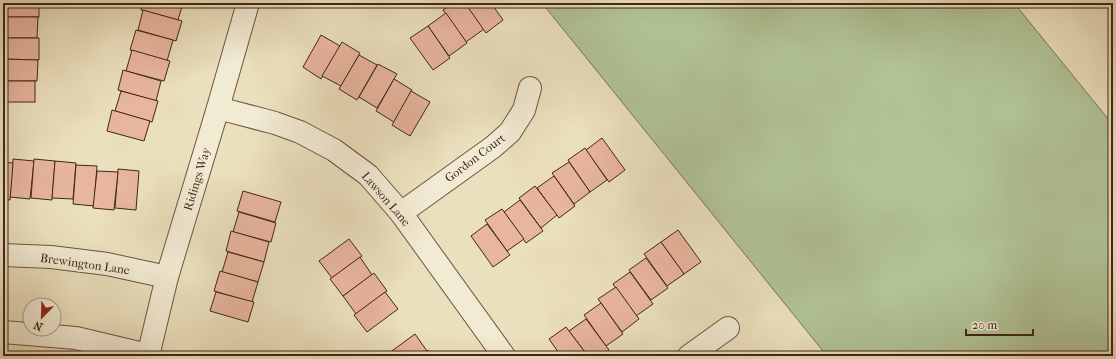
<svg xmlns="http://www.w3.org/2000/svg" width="1116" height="359" font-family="'IM FELL French Canon',serif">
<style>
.green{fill:#b1c396;stroke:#787456}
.building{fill:#e8b59e;stroke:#402616}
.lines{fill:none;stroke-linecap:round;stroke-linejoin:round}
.street-casing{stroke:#6b5440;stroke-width:24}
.street{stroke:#f2ebd4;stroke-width:22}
.labels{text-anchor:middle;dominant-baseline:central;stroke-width:4;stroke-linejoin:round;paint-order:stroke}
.street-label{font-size:12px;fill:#402616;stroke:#f2ebd4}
</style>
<rect width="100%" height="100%" fill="#ebe0bd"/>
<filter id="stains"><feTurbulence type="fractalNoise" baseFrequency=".005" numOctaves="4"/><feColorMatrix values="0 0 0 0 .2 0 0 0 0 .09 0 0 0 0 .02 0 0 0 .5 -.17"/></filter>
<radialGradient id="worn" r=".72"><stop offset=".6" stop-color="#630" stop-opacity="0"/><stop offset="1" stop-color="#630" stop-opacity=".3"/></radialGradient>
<path class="green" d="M542 3H1014L1113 125V356H827Z"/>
<g class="building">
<rect x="3" y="3" width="36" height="14"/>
<path d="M143 3H183L178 20 141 10Z"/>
<path d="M453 3H465L484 29 466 42 443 10Z"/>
<path d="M465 3H491L503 20 486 33Z"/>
<path d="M143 10 182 21 176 41 138 30Z"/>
<path d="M446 13 467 43 449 56 428 26Z"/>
<path d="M3 17H38L37 38H3Z"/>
<path d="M428 26 450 58 433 70 410 38Z"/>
<path d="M136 30 173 40 167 61 130 50Z"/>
<path d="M321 35 340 46 321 79 303 67Z"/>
<path d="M3 38H39V60L3 59Z"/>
<path d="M342 42 360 53 341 86 322 76Z"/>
<path d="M132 50 170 61 164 81 126 71Z"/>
<path d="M359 55 377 65 357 100 339 89Z"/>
<path d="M3 59 38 60 37 81H3Z"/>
<path d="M378 64 397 74 377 108 359 97Z"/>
<path d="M123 70 161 81 156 101 118 90Z"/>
<path d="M394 79 412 90 394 122 376 111Z"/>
<rect x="3" y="81" width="32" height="21"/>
<path d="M121 91 158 101 152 122 115 111Z"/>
<path d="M411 91 430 102 410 136 392 125Z"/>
<path d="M112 110 150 121 144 141 107 131Z"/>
<path d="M602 138 625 170 609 182 586 150Z"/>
<path d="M585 148 607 180 590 192 568 160Z"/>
<path d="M13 159 34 161 30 199 10 197Z"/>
<path d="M34 159 55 161 52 200 31 198Z"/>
<path d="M55 161 76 163 73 199 52 198Z"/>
<path d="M3 162 13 163 10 200 3 199Z"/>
<path d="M569 162 590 192 574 204 552 173Z"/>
<path d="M76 165 97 166 94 206 73 204Z"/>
<path d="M118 169 139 171 136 210 115 208Z"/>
<path d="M97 171 118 172 114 210 93 208Z"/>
<path d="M554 176 575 206 559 218 537 188Z"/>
<path d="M535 186 557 215 541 228 519 198Z"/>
<path d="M243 191 281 202 275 222 237 211Z"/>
<path d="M520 200 543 231 526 243 504 212Z"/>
<path d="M502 209 524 239 507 251 485 220Z"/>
<path d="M239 212 276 223 271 242 233 232Z"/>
<path d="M487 224 510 255 493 267 471 236Z"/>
<path d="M678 230 701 262 684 274 661 242Z"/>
<path d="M231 231 269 242 264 262 226 251Z"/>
<path d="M349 239 362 256 332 278 319 261Z"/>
<path d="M661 242 684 274 667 286 644 254Z"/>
<path d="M228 252 264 262 258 282 222 272Z"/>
<path d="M360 257 372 275 343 296 330 279Z"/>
<path d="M646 258 668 288 651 300 629 270Z"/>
<path d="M220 271 258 282 252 302 214 291Z"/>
<path d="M630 272 653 304 636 316 613 284Z"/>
<path d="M374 273 387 291 356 314 343 296Z"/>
<path d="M616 287 639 319 622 332 598 299Z"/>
<path d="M216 292 254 302 248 322 210 311Z"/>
<path d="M385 292 398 309 367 332 354 315Z"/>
<path d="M601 303 623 334 606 346 584 315Z"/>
<path d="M586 319 609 350 600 356H588L569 331Z"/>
<path d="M566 327 569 331 588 356H561L549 339Z"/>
<path d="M415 334 427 351 420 356H385Z"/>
<path d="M428 350 433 356H420L427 351Z"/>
</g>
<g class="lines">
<g class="street-casing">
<g id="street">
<path d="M218 108 275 123 300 132 334 150 368 175 401 213 504 356"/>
<path d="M401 213 493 147 510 132 524 110 530 88"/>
<path d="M3 255 51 257 107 264 167 277"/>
<path d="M3 332 76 338 152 356"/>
<path d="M148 356 167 277 218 108 248 3"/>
<path d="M689 356 728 328"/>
</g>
</g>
<use href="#street" class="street"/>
</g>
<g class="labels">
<g class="street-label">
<text transform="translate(475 158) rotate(-37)">Gordon Court</text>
<text transform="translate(197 179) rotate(-73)">Ridings Way</text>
<text transform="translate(386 199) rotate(49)">Lawson Lane</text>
<text transform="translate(85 264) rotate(8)">Brewington Lane</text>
</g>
</g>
<rect width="1116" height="359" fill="none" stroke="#ebe0bd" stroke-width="16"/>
<rect x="4" y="4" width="1108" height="351" fill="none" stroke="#402616" stroke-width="2"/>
<rect x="8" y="8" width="1100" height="343" fill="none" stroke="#402616"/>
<g transform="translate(42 317) rotate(203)"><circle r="19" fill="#f2ebd4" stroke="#ab9c88"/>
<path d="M0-3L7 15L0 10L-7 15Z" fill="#8f2418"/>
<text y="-6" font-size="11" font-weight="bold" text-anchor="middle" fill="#402616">N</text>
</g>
<path d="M966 329v6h67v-6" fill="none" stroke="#402616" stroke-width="2"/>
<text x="972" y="329" font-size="12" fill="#402616" stroke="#f2ebd4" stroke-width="3" paint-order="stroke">20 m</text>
<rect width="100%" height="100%" filter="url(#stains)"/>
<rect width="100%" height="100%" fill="url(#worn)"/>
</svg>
